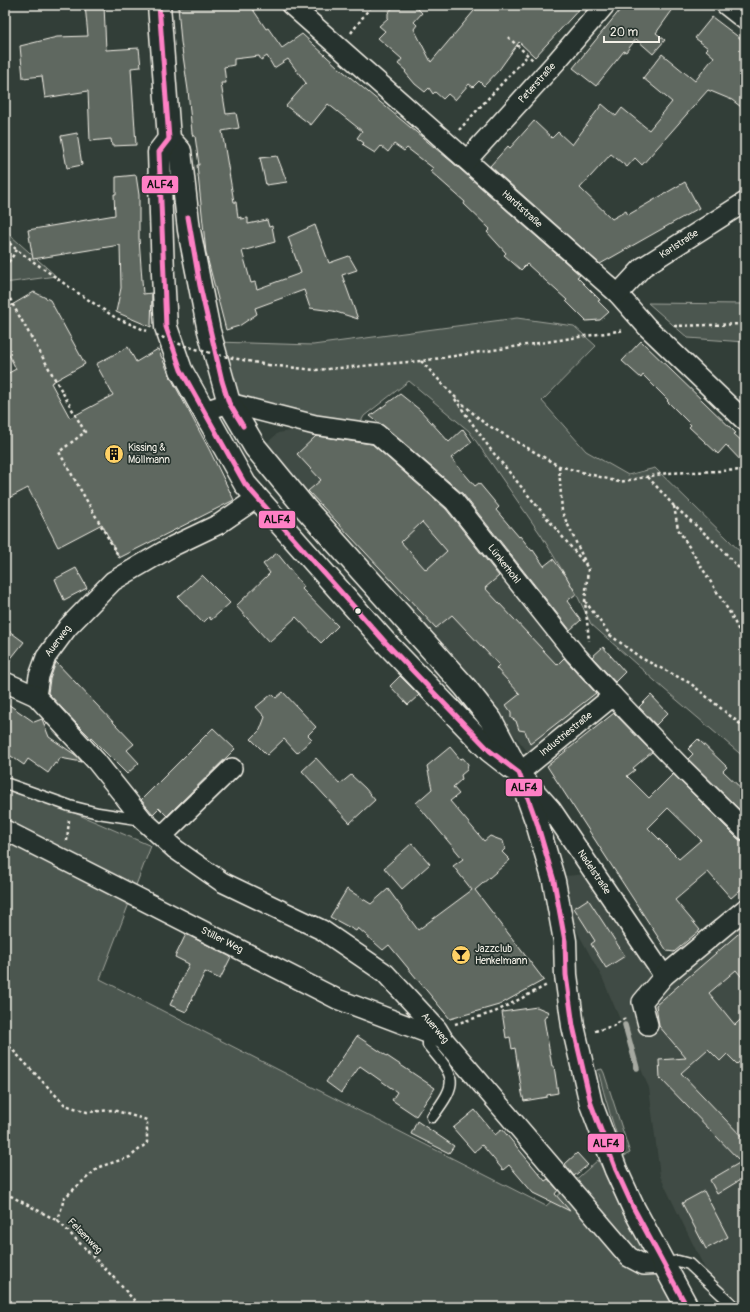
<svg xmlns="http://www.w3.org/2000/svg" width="750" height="1312" font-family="Pangolin,sans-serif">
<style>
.built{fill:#404b44}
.green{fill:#4c564f;stroke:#a0a49c}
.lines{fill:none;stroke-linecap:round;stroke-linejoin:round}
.stream{stroke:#a6a9a1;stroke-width:5.5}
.building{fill:#5f6861;stroke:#f4f1e8;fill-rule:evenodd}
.service-casing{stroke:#f4f1e8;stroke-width:13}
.minor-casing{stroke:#f4f1e8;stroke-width:22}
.secondary-casing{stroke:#f4f1e8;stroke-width:25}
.path{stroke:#f4f1e8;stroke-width:2.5;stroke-dasharray:3 3;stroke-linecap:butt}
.service{stroke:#26332d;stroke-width:10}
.minor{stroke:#26332d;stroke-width:19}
.secondary{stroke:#26332d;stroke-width:22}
.path-bridge{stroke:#f4f1e8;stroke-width:2.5;stroke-dasharray:3 3;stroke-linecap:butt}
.bus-1-casing{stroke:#26332d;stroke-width:8}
.bus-1{stroke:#ff80c5;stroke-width:5}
.bus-dot{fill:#f4f1e8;stroke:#26332d;stroke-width:1.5}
.labels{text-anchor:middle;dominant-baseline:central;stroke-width:3.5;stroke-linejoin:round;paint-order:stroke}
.street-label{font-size:10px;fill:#f4f1e8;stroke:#26332d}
.poi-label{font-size:10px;fill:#f4f1e8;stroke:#26332d;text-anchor:start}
.line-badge{stroke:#26332d;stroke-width:1.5}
.pale-badge-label{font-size:11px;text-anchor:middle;font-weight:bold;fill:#111}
</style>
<rect width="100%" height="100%" fill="#323e38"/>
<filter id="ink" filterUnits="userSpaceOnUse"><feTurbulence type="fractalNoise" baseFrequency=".025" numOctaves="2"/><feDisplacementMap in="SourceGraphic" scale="8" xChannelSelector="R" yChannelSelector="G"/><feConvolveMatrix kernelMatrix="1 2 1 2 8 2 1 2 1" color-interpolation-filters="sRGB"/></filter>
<g filter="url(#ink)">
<g class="built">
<path d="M290 431H321L369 441 432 490 504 572 604 695 529 753 435 642 308 498 267 443 278 433Z"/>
<path d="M586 874 665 989 745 916V1307H720L718 1296 660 1176 649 1088 602 977 572 922 566 876Z"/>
</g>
<g class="green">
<path d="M5 227 11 236 56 276 5 283Z"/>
<path d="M648 303 745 304V342L688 338Z"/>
<path d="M517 318 574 326 596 346 542 401 586 451 628 475 655 468 729 540 745 557V758L664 689 591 624 576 593 541 535 469 431 409 381 364 416 358 427 236 402 217 342 313 345Z"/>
<path d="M5 783 151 846 100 979 546 1206 598 1160 675 1307H5Z"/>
<path d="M602 1069 604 1073 630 1153 624 1156C614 1128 605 1099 598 1070Z"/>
</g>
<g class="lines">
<path class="stream" d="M625 1025 637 1068"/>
</g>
<g class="building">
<path d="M85 5H104L106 50 139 48 141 67 131 68 136 145 112 146 111 139 90 141 88 91 45 98 42 76 23 78 20 46 57 37 88 36Z"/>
<path d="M182 5H250L266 29 268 28 282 48 302 34 338 67 452 162 580 275 577 277 600 300 598 301 609 312 600 320 586 321 566 301 567 300 527 264 521 270 504 255 506 253 487 232 490 229 464 204 465 202 430 171 433 168 407 148 404 151 394 144 388 152 381 146 375 153 362 145 364 143 357 138 362 131 328 104 311 125 286 106 306 83 288 59 274 68 267 56 261 60 259 56 234 59V65L224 67 226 83H221L226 114 236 113 239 128 222 131 234 202H236L238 218 241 217V219L248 218V224L267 220 269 227 272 226 275 242 242 251 251 283 255 282 257 289 301 273 288 237 315 225 329 263 349 256 357 270 342 275 358 319 333 311 310 308 304 290 255 308 257 314 239 326 226 330 206 253 197 165H199L195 136H193L192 133 188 90 181 42 178 7H182Z"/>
<path d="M395 5H414L422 13 414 22 417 25 414 29 431 62 479 5H583L535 57 519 42 499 70 484 86 479 81 473 87 469 84 455 100 448 94 443 99 435 92 433 94 429 88 425 92 415 84 405 72 406 71 398 64 402 59 378 38 385 31 379 26 388 18V13Z"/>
<path d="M624 5H676L656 33 665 40 653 54 636 39 626 52 624 51 596 86 573 68Z"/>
<path d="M712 17 745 42V110L732 100 708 90 642 165 635 158 627 167 611 154 580 188 612 219 626 211 628 215 685 182 699 208 600 264 490 166 508 146 510 148 534 121 552 138 558 132 572 145 602 104 616 116 622 108 649 130 672 102 643 78 662 54 695 81 714 57 706 50 708 48 695 38Z"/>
<path d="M77 133 82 165 67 168 61 136Z"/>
<path d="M277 156 287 182 266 185 260 158Z"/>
<path d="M136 175 139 195V238L143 294 152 293 151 327 116 312 121 288 120 245 33 259 28 230 115 215 114 194H116V177Z"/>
<path d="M34 292 50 300 85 364 51 383 70 418 113 395 96 364 128 347 136 362 158 349 170 376 210 451 234 500 119 558 102 524 58 547 28 488 5 500V375L16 369 5 347V309Z"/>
<path d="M641 341 736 433 734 434 745 444V465L726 445 718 454 689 427 691 425 667 401 668 400 643 375 641 378 622 361Z"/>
<path d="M400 394 420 410 449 442 463 429 472 442 451 458 475 486 479 483 499 507 496 510 519 537 520 536 532 551 533 550 544 566 553 559 566 576 576 594 567 601 581 620 570 630 463 494 384 426 379 423 370 416Z"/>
<path d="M316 436 372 444 446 509 499 576 485 588 557 665 564 658 596 693 530 744 525 731 519 730 516 721 511 718V712L506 705 520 694 496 668 499 665 452 615 436 628 308 491 321 480 297 454ZM422 522 447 551 426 570 401 542Z"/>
<path d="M277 553 304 587 302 589 338 626 321 643 296 617 269 642 236 606 270 573 263 564Z"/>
<path d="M76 568 87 588 64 600 55 579Z"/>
<path d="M202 575 230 603 211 620 209 617 203 623 178 597Z"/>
<path d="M5 628 24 642 5 666Z"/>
<path d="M603 647 625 672 615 682 592 657Z"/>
<path d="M56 662 134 744 127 750 139 763 127 774 75 722 48 693 50 679Z"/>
<path d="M400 676 419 695 408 705 390 686Z"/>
<path d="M283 692 316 727 308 735 312 739 297 753 284 739 267 755 251 739 260 730 265 717 256 707 272 694 276 698Z"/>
<path d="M651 695 668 713 656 725 639 707Z"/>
<path d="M5 702 34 722 42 719 49 737 77 756 82 762 60 758 57 764 55 763 48 773 28 759 24 765 5 752Z"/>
<path d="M614 713 652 752 633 768 635 770 627 776 649 798 673 774 737 838 745 844V886L731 898 708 872 675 900 700 930 674 952 667 951 547 766ZM668 808 701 840 679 859 648 828Z"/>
<path d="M213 728 235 749 167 816 159 808 153 814 141 800Z"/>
<path d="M698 739 727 767 723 771 745 792V806L741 811 688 759 693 754 688 749Z"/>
<path d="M450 747 460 759 463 758 468 764 467 770 461 775 462 779 453 787 459 794 450 801 484 841 490 836 503 841 505 849 502 852 510 860 475 890 544 980 499 1005 450 1019 389 945 383 950 358 928 356 931 330 917 347 889 371 904 388 889 418 930 472 890 453 866 463 859 416 803 432 789 427 766Z"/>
<path d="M316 758 340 784 351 775 365 788 375 800 350 823 302 771Z"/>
<path d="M412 843 430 864 402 889 384 868Z"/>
<path d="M588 899 625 956 606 968 591 944 595 941 574 908Z"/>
<path d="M745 928V981L736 970 709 993 735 1025 745 1015V1057L737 1064 727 1054 720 1061 708 1049 681 1073 745 1140V1177L717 1194 710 1180 741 1162 660 1078 659 1060 686 1058 659 1026 656 1005Z"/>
<path d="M186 934 231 957 220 979 205 972 186 1012 170 1005 189 964 175 957Z"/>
<path d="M537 1007 549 1012 544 1019 552 1066H554L558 1093 547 1095V1097L524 1101 522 1093 515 1048 512 1049 510 1037 506 1038 502 1012Z"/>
<path d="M357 1036 435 1088 416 1116 392 1100 397 1092 360 1066 341 1093 326 1082Z"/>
<path d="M475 1110 495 1135 502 1129 545 1181 548 1179 558 1190 555 1194 570 1211 533 1193 509 1165 503 1170 482 1145 474 1152 453 1128Z"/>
<path d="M417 1121 454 1146 449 1153 411 1134Z"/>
<path d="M577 1153 588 1165 574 1176 565 1164Z"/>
<path d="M704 1191 728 1237 706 1249 682 1203Z"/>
</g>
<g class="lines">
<g class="service-casing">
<g id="service">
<path d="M5 783 70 806 98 813 143 820"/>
<path d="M431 1034 428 1040V1045C456 1078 459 1081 432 1117"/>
<path d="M664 1264 678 1261 689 1264 735 1307"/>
</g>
</g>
<g class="minor-casing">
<g id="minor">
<path d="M291 5 618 294 647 327 745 421"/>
<path d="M726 5 745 20"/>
<path d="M467 160 556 62 605 5"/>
<path d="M618 294 643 267 745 202"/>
<path d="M204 411 229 403 315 425 377 434 454 501 575 654 613 696 684 770 745 830"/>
<path d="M257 498 219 524 173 546 113 581 68 627 46 657 39 676 36 696 96 761 143 820 175 849 222 882 322 930 385 973 437 1029 443 1039 629 1257 644 1265 664 1264"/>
<path d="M5 682 36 696"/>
<path d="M613 696 519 773 551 809 664 976"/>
<path d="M5 830 337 999 443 1039"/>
<path d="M162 836 232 768"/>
<path d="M648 1025 642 1002 664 976 745 909"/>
</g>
</g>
<g class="secondary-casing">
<g id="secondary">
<path d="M159 5 169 139 180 151 189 230 200 286 209 331 229 403 255 447 305 508 465 687 491 720 519 773 537 823 554 881 565 941 566 975 573 1026 591 1104 616 1170 633 1207 687 1307"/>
<path d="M169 139 159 152 163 274 166 327 181 370 245 484 386 643 490 751 513 769"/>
</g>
</g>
<g class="path">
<path d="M351 33 372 5"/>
<path d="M508 37 533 60"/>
<path d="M459 130 528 55"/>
<path d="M5 239 17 250 72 289 116 318 147 331"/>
<path d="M5 267 17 250"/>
<path d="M5 288 13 305 85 432 59 452 119 557"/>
<path d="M674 326 745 324"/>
<path d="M421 361 453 395 484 423 559 466 619 482 667 473 745 470"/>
<path d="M268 365 315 370 421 361 625 330"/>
<path d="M455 399 491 450 589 569"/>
<path d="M559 466 562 512 586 564"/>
<path d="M648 477 674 506 721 548 745 575"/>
<path d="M674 506 678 529 730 613 745 643"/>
<path d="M588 569 585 601 589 641"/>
<path d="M585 601 610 635 641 658 690 683 745 728"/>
<path d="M67 841 69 820"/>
<path d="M455 1024 495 1012 547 985"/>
<path d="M595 1031 613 1026 627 1017"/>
<path d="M5 1042 65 1105 87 1112 113 1110 147 1120V1143L130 1157 99 1167 64 1198 58 1221"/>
<path d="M5 1193 58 1221 115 1279 140 1307"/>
</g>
<use href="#service" class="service"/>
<use href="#minor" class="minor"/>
<use href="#secondary" class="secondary"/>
<path class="path-bridge" d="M156 335 185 346 218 355 268 365"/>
<g class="bus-1-casing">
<g id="bus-1">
<path d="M159 5 169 139 159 152 166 327 181 370 245 484 386 643 490 751 519 773 537 823 554 881 565 941 566 975 573 1026 591 1104 616 1170 633 1207 687 1307"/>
<path d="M188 217 200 286 222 381 229 403 243 426"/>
</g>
</g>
<use href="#bus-1" class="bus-1"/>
</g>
</g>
<defs>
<g id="building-disc" transform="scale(1)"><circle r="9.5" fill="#ffd166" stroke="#26332d"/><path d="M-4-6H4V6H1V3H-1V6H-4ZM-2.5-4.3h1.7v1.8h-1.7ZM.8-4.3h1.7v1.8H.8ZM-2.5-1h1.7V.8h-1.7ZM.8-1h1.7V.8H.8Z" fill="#111"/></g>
<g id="bar-disc" transform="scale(1)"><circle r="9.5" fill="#ffd166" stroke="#26332d"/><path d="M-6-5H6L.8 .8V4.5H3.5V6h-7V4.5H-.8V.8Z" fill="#111"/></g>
</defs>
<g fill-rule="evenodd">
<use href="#building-disc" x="114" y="454"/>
<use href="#bar-disc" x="461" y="955"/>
</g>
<circle class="bus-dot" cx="358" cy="611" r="3.5"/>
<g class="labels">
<g class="street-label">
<text transform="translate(537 83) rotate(-48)">Peterstraße</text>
<text transform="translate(522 209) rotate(42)">Hardtstraße</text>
<text transform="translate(679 244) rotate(-33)">Karlstraße</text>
<text transform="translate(504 564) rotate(52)">Lünkerhohl</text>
<text transform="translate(58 641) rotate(-53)">Auerweg</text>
<text transform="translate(566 734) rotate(-39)">Industriestraße</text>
<text transform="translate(594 872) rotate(56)">Nadelstraße</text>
<text transform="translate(222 940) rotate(27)">Stiller Weg</text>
<text transform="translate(435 1028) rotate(50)">Auerweg</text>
<text transform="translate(85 1236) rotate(46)">Felsenweg</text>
</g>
<g class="poi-label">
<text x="128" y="448">Kissing &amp;<tspan x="128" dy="12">Möllmann</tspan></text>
<text x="475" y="949">Jazzclub<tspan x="475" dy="12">Henkelmann</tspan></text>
</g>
</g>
<g class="line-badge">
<rect x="141" y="175" width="38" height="19" rx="4" fill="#ff80c5"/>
<rect x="258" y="510" width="38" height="19" rx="4" fill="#ff80c5"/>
<rect x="505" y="778" width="38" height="19" rx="4" fill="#ff80c5"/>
<rect x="587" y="1133" width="38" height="20" rx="4" fill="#ff80c5"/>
</g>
<g class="pale-badge-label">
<text x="160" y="188">ALF4</text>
<text x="277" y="523">ALF4</text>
<text x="524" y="791">ALF4</text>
<text x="606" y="1147">ALF4</text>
</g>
<rect width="750" height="1312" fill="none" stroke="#26332d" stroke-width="20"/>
<rect x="10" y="10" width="730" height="1292" fill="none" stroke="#f4f1e8" stroke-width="1.5" filter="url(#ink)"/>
<path d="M604 36v6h55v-6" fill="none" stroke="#f4f1e8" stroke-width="2"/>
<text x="610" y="36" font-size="12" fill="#f4f1e8" stroke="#26332d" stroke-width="3" paint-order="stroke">20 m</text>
</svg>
